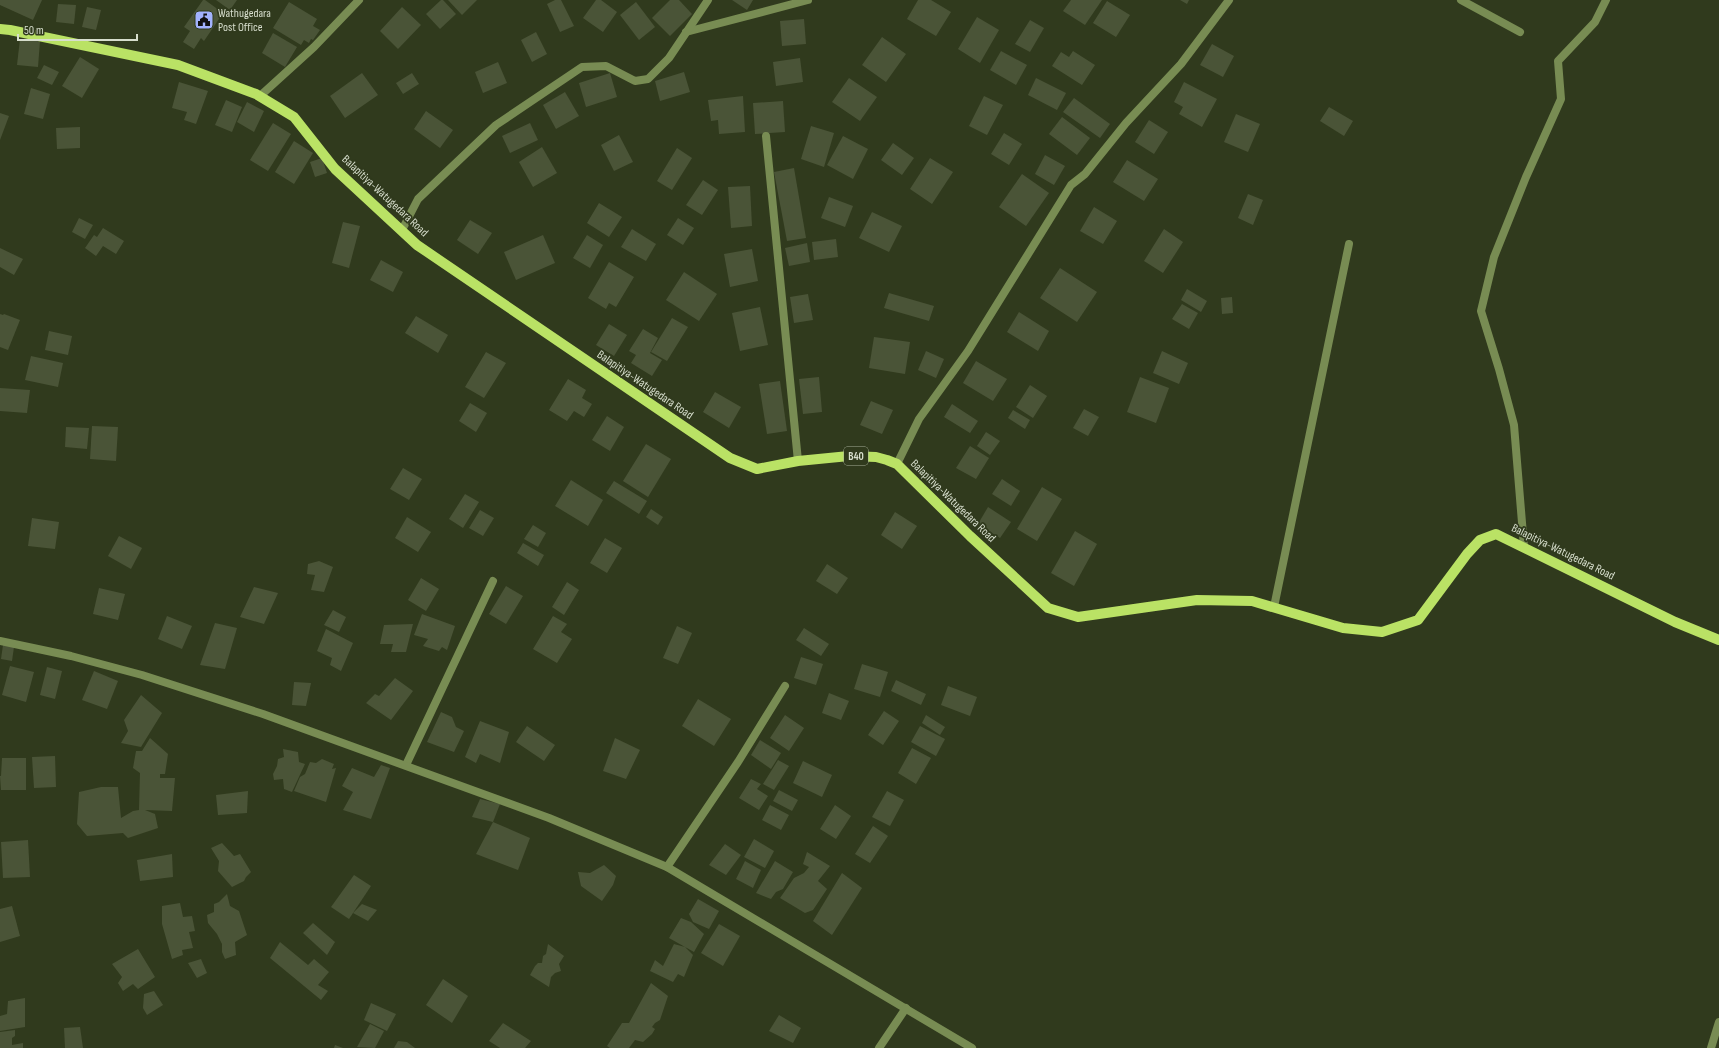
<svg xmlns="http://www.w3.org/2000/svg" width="1719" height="1048" font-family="'Sofia Sans Condensed',sans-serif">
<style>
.building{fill:#4a5437}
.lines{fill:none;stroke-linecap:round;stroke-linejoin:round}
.lane{stroke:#788c53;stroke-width:8}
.street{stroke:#788c53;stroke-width:8}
.primary{stroke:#bae265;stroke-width:10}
.labels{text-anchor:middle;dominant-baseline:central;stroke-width:3.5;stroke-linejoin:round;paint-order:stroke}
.shield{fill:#303a1d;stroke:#a5ad98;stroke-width:1}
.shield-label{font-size:11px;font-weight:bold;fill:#d7decd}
.poi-label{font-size:12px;fill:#d7decd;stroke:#303a1d;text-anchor:start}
.street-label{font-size:12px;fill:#d7decd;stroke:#303a1d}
</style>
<rect width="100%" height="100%" fill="#303a1d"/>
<g class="building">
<path d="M0 0H42L33 20 0 5Z"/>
<path d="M203 0H205L223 13 204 41 201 38 194 49 183 42 190 31 184 27Z"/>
<path d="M216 0H237L230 10Z"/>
<path d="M441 0H443L456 14 440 29 426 14Z"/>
<path d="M448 0H477L462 15Z"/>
<path d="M555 0H561L574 26 560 32 547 4Z"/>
<path d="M596 0H601L617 12 603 32 583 18Z"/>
<path d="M670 0H679L692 14 670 36 652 18Z"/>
<path d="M732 0H753L747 10Z"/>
<path d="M918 0H931L951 12 936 36 907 19Z"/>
<path d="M1071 0H1102L1085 25 1063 11Z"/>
<path d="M1180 0H1189L1187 4Z"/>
<path d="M1107 1 1130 15 1116 37 1093 23Z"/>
<path d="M289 2 317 19 313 26 320 30 313 40 311 39 309 43 304 40 301 45 273 28Z"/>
<path d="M636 2 655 27 639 40 620 15Z"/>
<path d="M58 4 76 5 74 24 56 22Z"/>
<path d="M87 7 101 10 96 30 82 27Z"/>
<path d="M402 7 421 25 398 49 380 31Z"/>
<path d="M977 17 999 30 980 63 958 49Z"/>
<path d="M804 19 806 44 782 46 780 21Z"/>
<path d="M1030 20 1044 28 1030 52 1015 44Z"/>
<path d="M536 32 547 54 532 62 521 40Z"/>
<path d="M273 33 297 47 285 67 262 53Z"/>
<path d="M882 37 906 54 886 82 862 65Z"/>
<path d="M20 39 40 41 38 67 17 65Z"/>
<path d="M1212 44 1234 56 1223 77 1200 65Z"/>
<path d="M1001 51 1027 65 1016 85 990 70Z"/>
<path d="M1073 51 1095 65 1082 85 1052 66 1061 52 1069 57Z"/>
<path d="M80 57 99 69 82 98 62 86Z"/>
<path d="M800 58 803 82 776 86 773 62Z"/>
<path d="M498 62 507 83 483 93 475 72Z"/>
<path d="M44 65 59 72 52 85 37 78Z"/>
<path d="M684 72 690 92 660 101 655 81Z"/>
<path d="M362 73 378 95 345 118 330 96Z"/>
<path d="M412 73 419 84 403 94 396 83Z"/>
<path d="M610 73 617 97 586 107 579 83Z"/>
<path d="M849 78 877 97 860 121 832 102Z"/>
<path d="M1036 78 1066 93 1057 110 1028 95Z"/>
<path d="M179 82 208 91 196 124 184 120 187 112 172 108Z"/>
<path d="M1184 82 1217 99 1202 127 1179 114 1183 107 1174 102Z"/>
<path d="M31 88 50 94 43 119 24 114Z"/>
<path d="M565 92 579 116 556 129 543 105Z"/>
<path d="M743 96 745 132 719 134 718 120 711 121 708 100Z"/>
<path d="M984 96 1003 105 987 135 969 126Z"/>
<path d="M1074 98 1110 124 1100 138 1063 112Z"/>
<path d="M226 100 242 107 232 132 215 125Z"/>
<path d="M783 101 785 132 755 134 753 103Z"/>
<path d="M247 102 264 111 254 132 237 122Z"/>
<path d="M1329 107 1353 121 1344 136 1320 121Z"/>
<path d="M426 111 453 130 440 148 414 129Z"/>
<path d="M0 113 9 116 0 140Z"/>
<path d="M1236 114 1260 124 1248 152 1224 142Z"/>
<path d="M1062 117 1090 138 1077 155 1049 134Z"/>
<path d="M1149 120 1168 132 1154 154 1135 142Z"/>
<path d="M273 123 291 134 268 171 250 160Z"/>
<path d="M530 123 538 140 510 153 502 136Z"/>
<path d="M811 126 834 133 824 167 801 159Z"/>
<path d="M80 127V148L57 149 56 128Z"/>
<path d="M1004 133 1022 144 1009 165 991 154Z"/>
<path d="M619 135 633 162 614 171 601 145Z"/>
<path d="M843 136 868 149 853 179 827 165Z"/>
<path d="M294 141 313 153 294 184 275 172Z"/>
<path d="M893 143 914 158 902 175 881 160Z"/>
<path d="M542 147 557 173 533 187 519 162Z"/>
<path d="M677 148 692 158 672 190 657 181Z"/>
<path d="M1045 155 1065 166 1054 185 1035 174Z"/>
<path d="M322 158 327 173 315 177 310 162Z"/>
<path d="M930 158 953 172 932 204 910 189Z"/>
<path d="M1127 160 1158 179 1144 201 1113 182Z"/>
<path d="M794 168 806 238 787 241 774 172Z"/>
<path d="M1022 174 1049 193 1026 226 999 207Z"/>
<path d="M703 180 718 190 702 215 686 205Z"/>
<path d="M750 186 752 226 731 228 728 187Z"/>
<path d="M1248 194 1263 200 1253 225 1238 218Z"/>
<path d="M829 197 853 206 845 227 821 218Z"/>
<path d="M599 203 622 217 609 237 587 223Z"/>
<path d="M1094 207 1117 221 1103 244 1080 231Z"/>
<path d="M872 212 902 226 889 252 859 238Z"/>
<path d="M79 218 93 225 85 239 72 232Z"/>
<path d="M678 218 694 228 683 245 667 235Z"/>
<path d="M470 220 492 233 478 254 457 240Z"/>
<path d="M343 222 360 226 349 268 332 263Z"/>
<path d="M103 228 124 241 116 254 103 246 96 256 85 248 94 235 97 237Z"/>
<path d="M632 229 656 244 646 261 621 247Z"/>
<path d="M1164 229 1183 242 1163 273 1144 261Z"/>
<path d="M543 235 555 263 516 280 504 252Z"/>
<path d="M587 235 603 245 590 268 573 258Z"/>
<path d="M836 239 838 257 814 260 812 242Z"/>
<path d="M807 243 810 262 789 266 785 248Z"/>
<path d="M0 248 23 259 14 275 0 267Z"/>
<path d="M752 249 758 281 730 287 724 254Z"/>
<path d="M381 260 403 272 393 292 370 280Z"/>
<path d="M609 262 634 277 616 307 609 303 606 309 588 298Z"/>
<path d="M1060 268 1097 292 1077 322 1040 298Z"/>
<path d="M684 272 717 294 699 321 666 300Z"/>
<path d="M1187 289 1207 301 1201 312 1181 300Z"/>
<path d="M889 293 934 306 929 321 884 308Z"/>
<path d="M808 294 813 320 794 323 790 297Z"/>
<path d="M1232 297 1233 313 1222 314 1221 298Z"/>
<path d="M1182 304 1198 313 1189 329 1172 319Z"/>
<path d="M760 307 768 345 740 351 732 313Z"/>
<path d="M1019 312 1049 331 1038 351 1007 332Z"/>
<path d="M0 314 3 315 4 314 20 320 8 350 0 347Z"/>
<path d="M416 316 448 335 438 353 405 333Z"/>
<path d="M672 318 688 327 667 361 651 352Z"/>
<path d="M609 324 627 335 614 356 596 345Z"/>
<path d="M643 329 658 338 650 353 662 360 652 376 631 363 636 355 629 351Z"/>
<path d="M49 331 72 336 68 355 45 350Z"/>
<path d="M874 337 910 342 905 374 869 368Z"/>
<path d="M926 351 944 359 936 378 918 370Z"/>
<path d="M1162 351 1188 363 1179 384 1153 373Z"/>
<path d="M486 352 506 363 484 398 465 387Z"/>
<path d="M31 356 63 363 58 387 25 380Z"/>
<path d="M976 361 1007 379 993 401 963 383Z"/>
<path d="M819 377 822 412 803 414 799 379Z"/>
<path d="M1140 377 1169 388 1156 423 1127 412Z"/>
<path d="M568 379 586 390 582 398 592 404 584 417 574 411 567 421 549 410Z"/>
<path d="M780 381 787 431 767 434 759 384Z"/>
<path d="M1030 385 1047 396 1033 418 1016 407Z"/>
<path d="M0 388 30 390 27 413 0 411Z"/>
<path d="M715 392 741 407 729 428 703 412Z"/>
<path d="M871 401 893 410 882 434 860 425Z"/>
<path d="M470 403 487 413 476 432 459 421Z"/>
<path d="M952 404 978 421 970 433 944 417Z"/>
<path d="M1084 409 1099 417 1088 436 1073 428Z"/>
<path d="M1013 410 1030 420 1025 429 1008 418Z"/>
<path d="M607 416 624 427 610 451 592 440Z"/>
<path d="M92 426 118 427 116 461 90 459Z"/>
<path d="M66 427 89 428 87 449 65 447Z"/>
<path d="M986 432 1000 441 990 455 977 446Z"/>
<path d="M646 444 671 459 648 497 623 481Z"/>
<path d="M970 446 989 458 976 479 956 468Z"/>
<path d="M403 468 422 479 409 500 390 489Z"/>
<path d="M1002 479 1020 491 1011 506 992 494Z"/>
<path d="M571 480 603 500 588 526 555 506Z"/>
<path d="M614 481 647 501 639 514 606 493Z"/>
<path d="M1042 487 1062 499 1037 541 1017 529Z"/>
<path d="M465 494 479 502 463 528 449 519Z"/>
<path d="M988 507 1011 522 1000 538 978 524Z"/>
<path d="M651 509 663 517 658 525 646 517Z"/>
<path d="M480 510 494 518 483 536 469 528Z"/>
<path d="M895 512 917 526 902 549 881 535Z"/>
<path d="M407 517 431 532 418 552 395 538Z"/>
<path d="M32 518 59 522 55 549 28 546Z"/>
<path d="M533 525 546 533 538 547 524 539Z"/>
<path d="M1075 531 1097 544 1074 586 1051 573Z"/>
<path d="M119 536 142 548 131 569 108 556Z"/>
<path d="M605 538 622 548 607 573 590 563Z"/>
<path d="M523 543 544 555 538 566 517 553Z"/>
<path d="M319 561 333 567 324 592 311 590 315 575 307 574 308 564Z"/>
<path d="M827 564 848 578 837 594 816 581Z"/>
<path d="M421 578 439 589 426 611 408 600Z"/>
<path d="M567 582 579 590 564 615 552 607Z"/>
<path d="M506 586 523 596 506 624 489 614Z"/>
<path d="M254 587 278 593 264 624 240 617Z"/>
<path d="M99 588 125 594 118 620 93 614Z"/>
<path d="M333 610 346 617 339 632 324 625Z"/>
<path d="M422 614 455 626 447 650 442 647 439 651 423 646 428 639 414 635Z"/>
<path d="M167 616 192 626 182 649 158 639Z"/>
<path d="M553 616 567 624 561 632 572 639 557 663 533 649Z"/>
<path d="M215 623 237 628 225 669 200 665Z"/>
<path d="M413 624 406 652H391L393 644H380L384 625Z"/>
<path d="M677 626 692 633 678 664 663 658Z"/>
<path d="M804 628 829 644 821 656 796 640Z"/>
<path d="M326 629 353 643 341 671 330 665 332 658 317 651Z"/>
<path d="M3 645 14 647 12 661 1 659Z"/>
<path d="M801 657 823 664 816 685 794 678Z"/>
<path d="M862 664 888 672 880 697 854 689Z"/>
<path d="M10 666 34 672 26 702 2 695Z"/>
<path d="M47 667 62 671 55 699 40 695Z"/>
<path d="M94 671 118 681 107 709 82 700Z"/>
<path d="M395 678 413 691 391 720 366 703 375 694 379 696Z"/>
<path d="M896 680 926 694 921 705 891 691Z"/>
<path d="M294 682 311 683 306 706 292 705Z"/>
<path d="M948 686 977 697 970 716 941 705Z"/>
<path d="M829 693 849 701 841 720 822 713Z"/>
<path d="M141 695 162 713 141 747 121 743 128 731 124 720Z"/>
<path d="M698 699 731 719 714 746 682 726Z"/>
<path d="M884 711 899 721 883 745 868 735Z"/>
<path d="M441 712 452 717 456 727 464 731 454 752 427 742Z"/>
<path d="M785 715 804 728 789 751 770 738Z"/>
<path d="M926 715 945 727 940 735 922 723Z"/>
<path d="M480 721 509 732 500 763 480 754 476 763 465 757Z"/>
<path d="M527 726 555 745 544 761 516 742Z"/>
<path d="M920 726 945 739 936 756 911 742Z"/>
<path d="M150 738 168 754 165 774H160V778H175L172 811 145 810 155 814 158 828 128 838 123 833 87 836 77 824 79 792 101 787H118L121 818 133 811 139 810 140 773 133 768 136 751H142Z"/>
<path d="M615 738 640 750 626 779 603 771Z"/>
<path d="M760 740 781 753 771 769 751 755Z"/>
<path d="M912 748 931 758 916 784 898 773Z"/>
<path d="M283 749 298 752 299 762 305 764 292 792 284 789 283 779 274 780 273 774 277 766 278 759 284 757Z"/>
<path d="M55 756 56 787 34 788 32 757Z"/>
<path d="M2 758H26V790H1L0 776H1Z"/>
<path d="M322 759 334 764 332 769 336 768 326 802 294 791 300 777 305 774 310 762 316 763Z"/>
<path d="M778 760 789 766 774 790 763 784Z"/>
<path d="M803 761 832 775 822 797 793 783Z"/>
<path d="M381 765 390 768 371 819 343 810 353 792 342 786 352 768 374 777Z"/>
<path d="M751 779 761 784 757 789 768 796 759 810 739 798Z"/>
<path d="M779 790 798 800 792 811 773 801Z"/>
<path d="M248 791 247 813 218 815 216 795Z"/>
<path d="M887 791 904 800 890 826 872 817Z"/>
<path d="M480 799 500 804 493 822 472 817Z"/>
<path d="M770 805 789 815 781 830 762 820Z"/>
<path d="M835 805 851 816 836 839 820 829Z"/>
<path d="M493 822 530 838 518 870 476 854Z"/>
<path d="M873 826 888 836 870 863 855 854Z"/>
<path d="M754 839 774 851 765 868 744 857Z"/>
<path d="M28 840 30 877 3 878 1 842Z"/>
<path d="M222 843 234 856 240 854 251 872 246 877 244 881 232 887 218 871 219 861 211 848Z"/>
<path d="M725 844 741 855 726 875 709 865Z"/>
<path d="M807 852 830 866 818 881 827 889 813 910 805 913 780 898 794 878 804 873 809 867 803 864Z"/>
<path d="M172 854 173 877 140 881 137 860Z"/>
<path d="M745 861 761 870 753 888 736 879Z"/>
<path d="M775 861 793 872 783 889 776 892 771 899 756 893Z"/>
<path d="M604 865 616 876 613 885 602 901 581 886 578 872 590 873Z"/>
<path d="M842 873 862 888 832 935 813 921Z"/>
<path d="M354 875 371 886 349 919 331 907Z"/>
<path d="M227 894 230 906 239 911 247 935 235 942 236 955 225 959 222 952V944L217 934 208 923 207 915 214 912V904L219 902Z"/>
<path d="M698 899 719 911 709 929 693 922 689 914Z"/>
<path d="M180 903 183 917 192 916 195 931 189 932 193 948 182 950 183 955 172 959 162 924V906Z"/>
<path d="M362 904 377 910 368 921 353 913Z"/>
<path d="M12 906 20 936 0 942V909Z"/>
<path d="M681 918 691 922 704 934 694 952 685 947 693 955 684 977 678 974 673 982 650 971 655 960 663 966 674 944 685 947 669 938Z"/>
<path d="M313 923 335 942 327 955 303 933Z"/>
<path d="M719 924 740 936 723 966 701 953Z"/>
<path d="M280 942 308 965 314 959 329 972 318 985 328 991 321 1000 270 958Z"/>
<path d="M548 944 564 956 559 964 561 971 555 973 551 977 549 987 530 975 535 966 538 963H542L543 956 546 954Z"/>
<path d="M138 949 155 977 138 989 133 984 123 991 118 983 122 977 112 964Z"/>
<path d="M201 959 207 973 197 978 188 963Z"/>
<path d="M443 979 468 996 452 1023 426 1005Z"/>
<path d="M651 983 668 996 660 1020 655 1023 652 1027 655 1029 652 1034 643 1042 635 1040 629 1048H610L607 1046 622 1023H629Z"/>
<path d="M154 991 163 1005 147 1015 143 1008 144 994Z"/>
<path d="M25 998V1027L0 1031V1016L7 1014 8 1001Z"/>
<path d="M371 1003 396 1014 387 1031 364 1020Z"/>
<path d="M779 1015 801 1028 793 1043 769 1031Z"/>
<path d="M503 1023 531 1041 525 1048H500L489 1041Z"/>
<path d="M370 1024 384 1031 375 1048 357 1047Z"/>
<path d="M80 1027 83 1048H65L64 1028Z"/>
<path d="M15 1030V1036L12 1038V1045L23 1043V1048H0V1032Z"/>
<path d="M398 1041 407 1042 415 1048H394Z"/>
<path d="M335 1045 343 1048H334Z"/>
</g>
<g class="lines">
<g class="lane">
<path d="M686 32 808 0"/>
<path d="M260 96 314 47 359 0"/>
<path d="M402 230 418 199 496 125 582 67 606 66 635 81 648 79 669 58 708 0"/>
<path d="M406 765 493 581"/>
<path d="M667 867 738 762 785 686"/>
</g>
<g class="street">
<path d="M1461 0 1520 32"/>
<path d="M766 136 798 461"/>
<path d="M897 464 919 419 968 351 1071 185 1085 174 1126 123 1181 64 1229 0"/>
<path d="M1524 547 1514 425 1499 369 1481 311 1494 257 1526 177 1561 99 1558 61 1595 22 1606 0"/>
<path d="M1274 607 1349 244"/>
<path d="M0 641 71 656 142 675 263 714 549 818 667 867 972 1048"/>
<path d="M879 1048 906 1008"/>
<path d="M1711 1048 1719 1022"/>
</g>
<path class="primary" d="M0 29 10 30 178 65 256 94 294 117 335 169 417 245 730 458 757 469 798 461 849 456 876 457 887 460 897 464 903 470 970 536 1048 608 1078 617 1197 600 1252 601 1343 628 1382 632 1418 620 1467 554 1480 540 1496 534 1675 622 1719 640"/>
</g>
<defs>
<g id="civic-square" transform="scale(1)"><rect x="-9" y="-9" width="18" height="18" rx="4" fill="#a2b2fd" stroke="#303a1d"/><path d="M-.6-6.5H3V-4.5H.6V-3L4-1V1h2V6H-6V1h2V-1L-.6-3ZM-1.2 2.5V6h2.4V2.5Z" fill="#111"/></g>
</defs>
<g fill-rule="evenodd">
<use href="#civic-square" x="204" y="20"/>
</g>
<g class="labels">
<rect class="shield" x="844" y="447" width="24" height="18" rx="3"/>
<g class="shield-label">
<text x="856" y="456">B40</text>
</g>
<g class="poi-label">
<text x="218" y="13">Wathugedara<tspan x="218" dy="14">Post Office</tspan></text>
</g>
<g class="street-label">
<text transform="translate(385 196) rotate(43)">Balapitiya-Watugedara Road</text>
<text transform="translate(645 385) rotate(34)">Balapitiya-Watugedara Road</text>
<text transform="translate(953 501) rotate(44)">Balapitiya-Watugedara Road</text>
<text transform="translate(1563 552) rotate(26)">Balapitiya-Watugedara Road</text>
</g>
</g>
<path d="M18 34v6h119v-6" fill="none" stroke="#d7decd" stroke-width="2"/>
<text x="24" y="34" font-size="12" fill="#d7decd" stroke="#303a1d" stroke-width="3" paint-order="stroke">50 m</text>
</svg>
